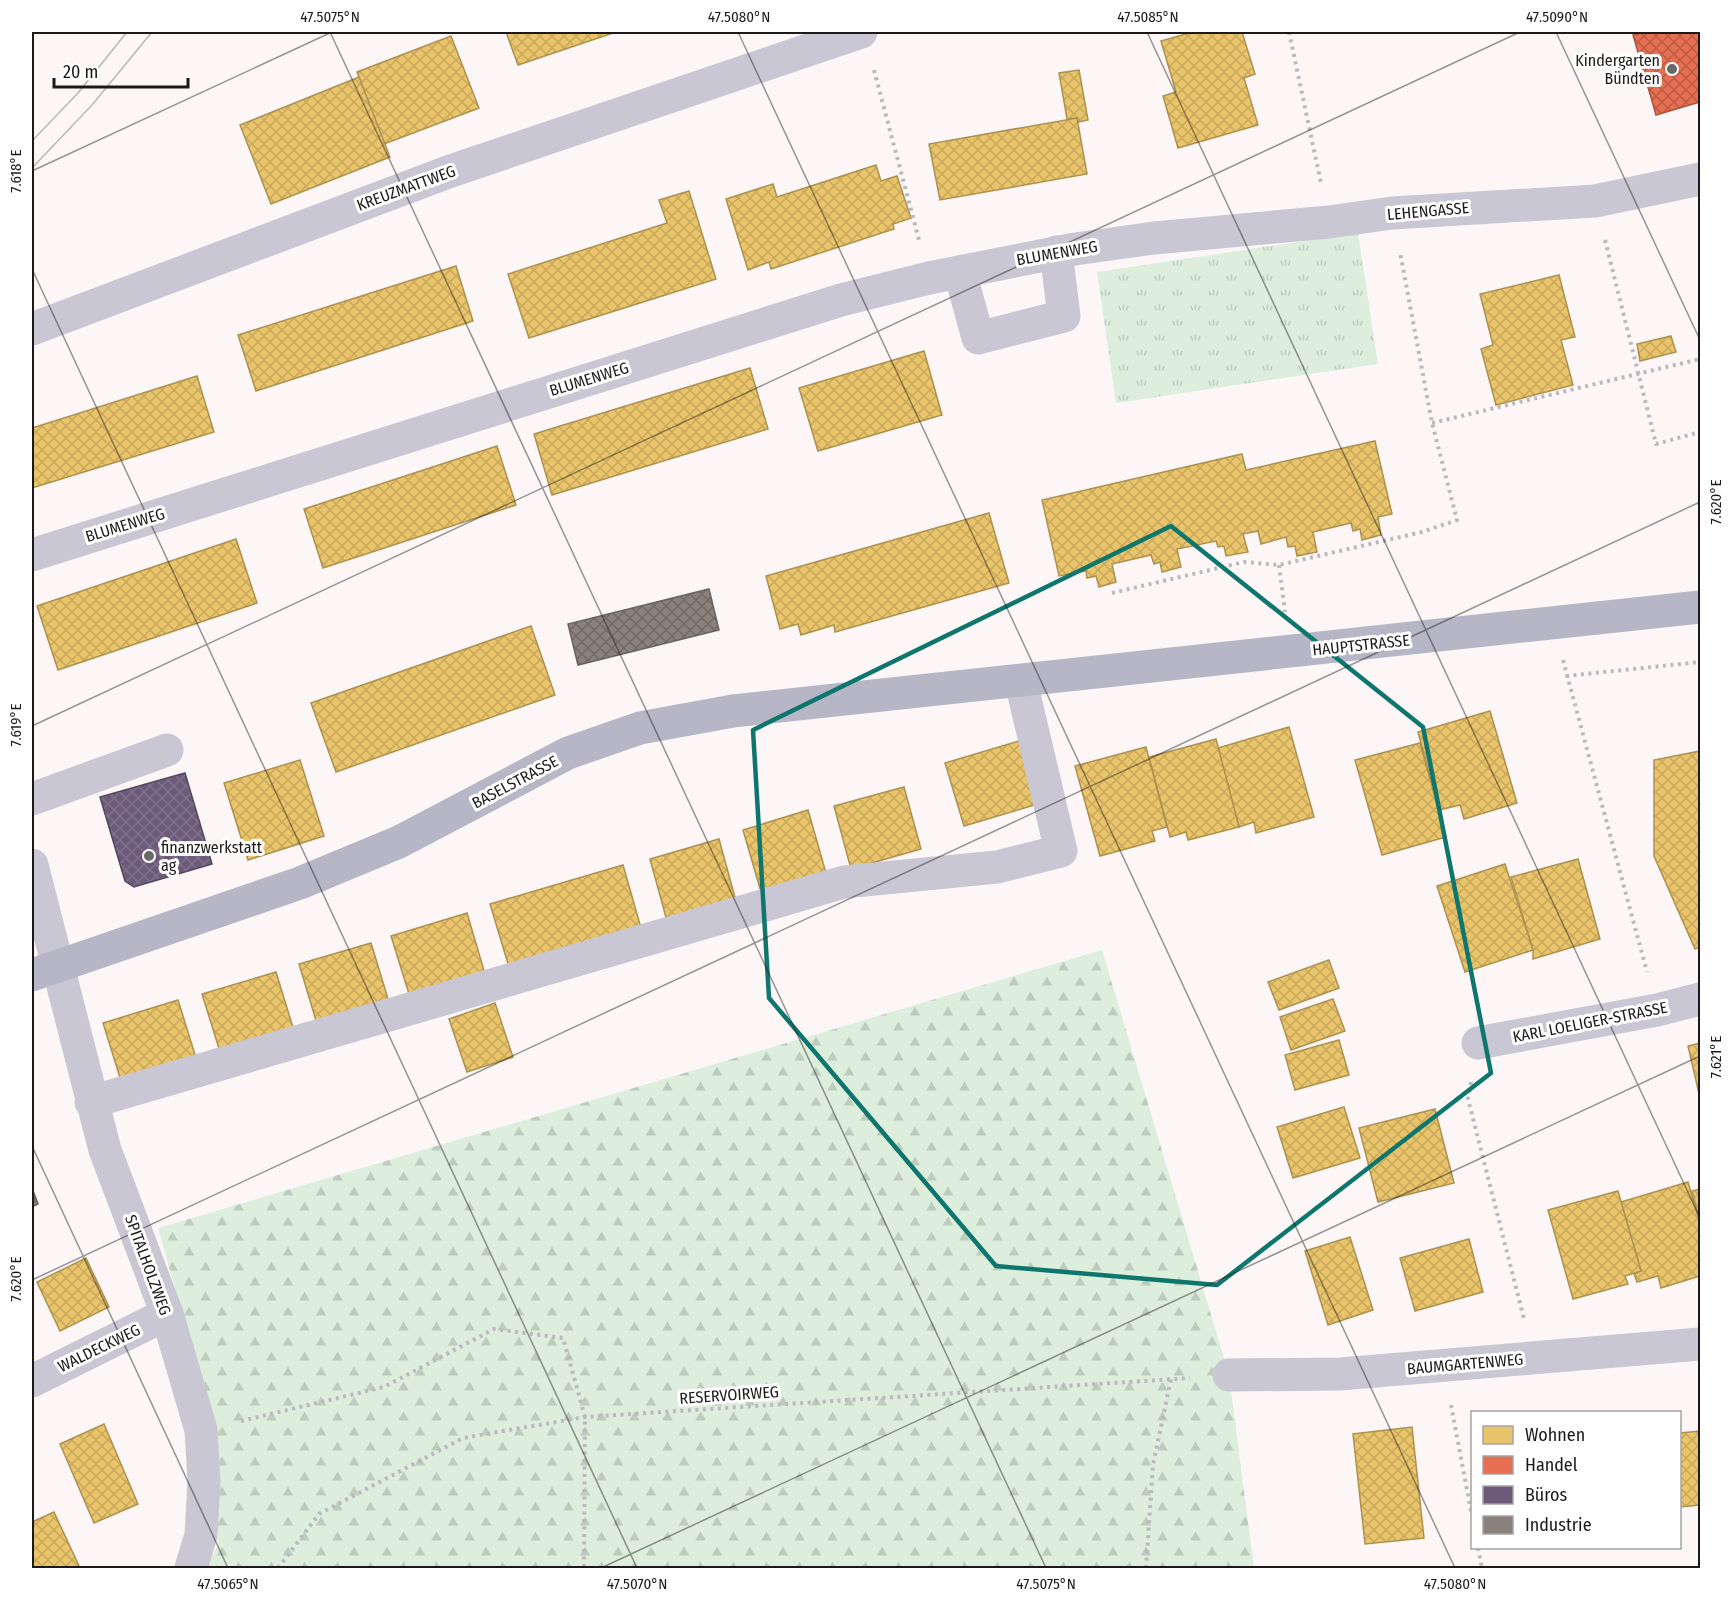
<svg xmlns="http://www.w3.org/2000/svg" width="1732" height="1600" font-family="'Fira Sans Condensed',sans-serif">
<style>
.forest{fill:url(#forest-firs)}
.park{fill:url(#park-tufts)}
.homes{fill:url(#homes-cross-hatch);stroke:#ac9151;stroke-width:1.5}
.shops{fill:url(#shops-cross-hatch);stroke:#aa5540;stroke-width:1.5}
.offices{fill:url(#offices-cross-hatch);stroke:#55465d;stroke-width:1.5}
.industry{fill:url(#industry-cross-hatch);stroke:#69625e;stroke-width:1.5}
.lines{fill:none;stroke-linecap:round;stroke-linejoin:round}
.path{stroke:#bbb9c0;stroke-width:4;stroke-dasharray:3 4.5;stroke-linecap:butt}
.minor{stroke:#c8c7d3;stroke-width:33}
.major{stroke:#b7b6c6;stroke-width:33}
.tram{stroke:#b9b7be;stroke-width:1.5}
.marked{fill:none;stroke:#0f766e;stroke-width:4.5;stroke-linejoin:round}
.ticks{fill:none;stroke:#1d1918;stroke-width:1.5;stroke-opacity:0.45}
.poi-dot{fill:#6b6766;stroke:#fff;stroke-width:2}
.labels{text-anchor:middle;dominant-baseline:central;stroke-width:6;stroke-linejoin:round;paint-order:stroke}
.poi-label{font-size:16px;fill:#1d1918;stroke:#fff;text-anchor:end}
.street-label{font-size:16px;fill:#1d1918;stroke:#fff}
.neatline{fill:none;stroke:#1d1918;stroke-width:2}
.ticks-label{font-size:15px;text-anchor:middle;fill:#1d1918}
</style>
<defs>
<pattern id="forest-firs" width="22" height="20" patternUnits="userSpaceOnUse" patternTransform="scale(1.5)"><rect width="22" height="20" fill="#ded"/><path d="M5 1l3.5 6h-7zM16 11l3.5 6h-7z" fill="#bdccbd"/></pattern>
<pattern id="park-tufts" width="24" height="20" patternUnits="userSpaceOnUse" patternTransform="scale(1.5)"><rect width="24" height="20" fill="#ded"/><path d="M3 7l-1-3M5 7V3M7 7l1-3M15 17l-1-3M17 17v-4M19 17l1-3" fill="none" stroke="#bdccbd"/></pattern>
<pattern id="homes-cross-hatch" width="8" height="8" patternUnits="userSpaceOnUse" patternTransform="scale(1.5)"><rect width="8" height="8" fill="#e9c46a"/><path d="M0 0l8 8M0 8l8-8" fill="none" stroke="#c7a85b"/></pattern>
<pattern id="shops-cross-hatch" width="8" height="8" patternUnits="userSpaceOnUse" patternTransform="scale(1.5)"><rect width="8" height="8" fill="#e76f51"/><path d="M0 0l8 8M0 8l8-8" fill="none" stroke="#bb5a42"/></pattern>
<pattern id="offices-cross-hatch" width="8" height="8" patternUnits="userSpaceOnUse" patternTransform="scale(1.5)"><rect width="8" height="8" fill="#6d597a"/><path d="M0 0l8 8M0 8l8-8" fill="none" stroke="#80718a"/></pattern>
<pattern id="industry-cross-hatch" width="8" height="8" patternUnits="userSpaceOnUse" patternTransform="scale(1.5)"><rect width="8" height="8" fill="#8a817c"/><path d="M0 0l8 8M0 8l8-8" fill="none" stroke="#706965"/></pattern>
</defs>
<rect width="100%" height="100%" fill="#fcf7f6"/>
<path class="forest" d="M1102 950 1229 1375 1254 1568H205L218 1545 214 1427 158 1228Z"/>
<path class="park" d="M1358 233 1378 364 1116 403 1097 272Z"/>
<g class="homes">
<path d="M506 32H616L518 65Z"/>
<path d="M1193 32H1242L1255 74 1244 78 1258 125 1178 148 1163 96 1176 92 1161 41Z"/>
<path d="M451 36 479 108 384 144 357 72Z"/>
<path d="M1079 70 1088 120 1078 122 1077 118 1067 119 1059 73Z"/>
<path d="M359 77 390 157 271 204 240 125Z"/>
<path d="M1077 118 1087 174 940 200 929 144Z"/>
<path d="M876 165 881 181 897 176 911 218 893 224 894 229 771 269 769 262 748 270 726 199 773 184 777 197Z"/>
<path d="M689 191 716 279 529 338 508 274 667 223 659 200Z"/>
<path d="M456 266 473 321 256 391 238 335Z"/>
<path d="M1559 275 1575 337 1561 340 1573 385 1496 405 1481 349 1493 345 1480 294Z"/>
<path d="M1671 336 1676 352 1640 361 1637 344Z"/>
<path d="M924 351 942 415 818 451 799 388Z"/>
<path d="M750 368 768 429 552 495 534 434Z"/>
<path d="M197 376 214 432 32 488V428Z"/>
<path d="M1375 441 1392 514 1378 517 1381 535 1362 540 1360 529 1353 531 1351 523 1313 532 1317 552 1297 556 1295 546 1288 547 1286 537 1261 544 1258 531 1243 534 1248 552 1226 556 1224 546 1218 547 1216 541 1177 549 1181 567 1162 572 1160 562 1154 564 1151 555 1112 564 1116 582 1099 587 1096 576 1087 578 1086 571 1059 576 1042 500 1242 454 1246 470Z"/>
<path d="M497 446 516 505 323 568 304 509Z"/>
<path d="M989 513 1009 583 835 632 834 625 801 635 798 624 780 629 766 576Z"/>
<path d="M236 539 257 603 58 670 37 606Z"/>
<path d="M531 626 555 695 336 772 311 703Z"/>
<path d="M1490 711 1517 803 1464 819 1460 805 1439 810 1418 732Z"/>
<path d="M1289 727 1314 817 1256 833 1254 822 1239 827 1218 748Z"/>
<path d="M1216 739 1239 827 1188 840 1186 832 1170 837 1149 757Z"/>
<path d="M1019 741 1038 804 964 826 945 763Z"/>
<path d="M1420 743 1446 837 1382 855 1355 760Z"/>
<path d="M1146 747 1167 827 1152 831 1155 841 1100 856 1075 766Z"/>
<path d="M1700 751V947L1695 949 1654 856V760Z"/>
<path d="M300 760 324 836 248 860 224 783Z"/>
<path d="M904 787 921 849 851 869 834 806Z"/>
<path d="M808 810 826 873 761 892 743 830Z"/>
<path d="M719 839 736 901 667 921 650 859Z"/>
<path d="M1578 859 1600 939 1533 959V950L1511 877Z"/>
<path d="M1505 864 1533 950 1465 972 1437 886Z"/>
<path d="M623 865 641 928 509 967 490 904Z"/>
<path d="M467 913 485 974 410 997 391 936Z"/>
<path d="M371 943 389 1002 317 1024 299 964Z"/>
<path d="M1329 960 1339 988 1279 1010 1268 982Z"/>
<path d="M276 972 295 1034 221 1055 202 994Z"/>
<path d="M1333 999 1345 1031 1291 1050 1280 1017Z"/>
<path d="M178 1000 197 1061 122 1084 103 1023Z"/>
<path d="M495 1003 513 1057 467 1072 449 1019Z"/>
<path d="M1339 1040 1349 1075 1295 1090 1285 1055Z"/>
<path d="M1700 1043V1098L1688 1046Z"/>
<path d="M1344 1107 1360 1158 1293 1178 1277 1127Z"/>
<path d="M1435 1109 1454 1183 1378 1202 1359 1128Z"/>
<path d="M1688 1182 1700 1223V1276L1661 1288 1658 1276 1637 1282 1634 1274 1641 1271 1621 1202Z"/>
<path d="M1700 1189V1223L1692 1191Z"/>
<path d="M1618 1191 1641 1271 1625 1276 1628 1284 1573 1299 1548 1210Z"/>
<path d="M1350 1237 1373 1310 1328 1325 1305 1251Z"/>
<path d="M1469 1239 1483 1292 1415 1311 1400 1258Z"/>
<path d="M86 1258 109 1307 60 1331 37 1282Z"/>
<path d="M104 1424 138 1504 94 1523 60 1444Z"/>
<path d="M1412 1427 1424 1538 1365 1544 1353 1434Z"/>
<path d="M1700 1431V1505L1680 1507V1433Z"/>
<path d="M54 1512 80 1568H32V1522Z"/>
</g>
<path class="shops" d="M1646 32 1700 33V102L1656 115 1633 35Z"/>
<path class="offices" d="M185 773 212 864 134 887 125 881 100 797Z"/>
<g class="industry">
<path d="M709 589 719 630 578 665 568 624Z"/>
<path d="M32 1188 38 1204 32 1207Z"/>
</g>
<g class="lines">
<g class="path">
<path d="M1289 32 1321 183"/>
<path d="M874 70 919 240"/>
<path d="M1605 240 1656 444 1700 432V435"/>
<path d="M1432 423 1700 359"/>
<path d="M1279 565 1285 612"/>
<path d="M1112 593 1244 562 1279 565 1422 532 1457 520 1432 423 1400 252"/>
<path d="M1563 660 1647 972"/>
<path d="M1566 676 1700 662"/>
<path d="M1471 1082 1468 1099 1524 1319"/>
<path d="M1451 1405 1472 1516"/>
<path d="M241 1421 384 1387 494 1329 563 1338 585 1417 584 1568"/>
<path d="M1478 1548 1482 1568"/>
<path d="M278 1568 319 1514 463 1438 585 1417 1190 1378"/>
<path d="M1146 1568 1153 1465 1171 1379"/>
</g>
<g class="minor">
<path d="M960 272 978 338 1064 316 1056 252"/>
<path d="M32 329 448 172 861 32"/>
<path d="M32 555 841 300 929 278 1075 249 1154 238 1329 222 1392 213 1595 201 1700 179"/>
<path d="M32 799 167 750"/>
<path d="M32 865 105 1150 167 1314 201 1430 204 1480 201 1535 191 1568"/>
<path d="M1478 1043 1657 1010 1700 999"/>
<path d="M91 1102 844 882 997 867 1061 851 1021 682"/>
<path d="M1229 1375 1340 1374 1700 1344"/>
<path d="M32 1381 167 1314"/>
</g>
<path class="major" d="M32 975 300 883 399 842 568 753 640 728 733 711 1700 607"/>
<g class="tram">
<path d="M32 141 78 93 127 32"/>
<path d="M32 168 92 105 152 32"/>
</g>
</g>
<path class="marked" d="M1171 526 1423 727 1491 1073 1217 1285 996 1266 769 998 753 730Z"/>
<path class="ticks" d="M330 32 1046 1568M738 32 1455 1568M1147 32 1700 1218M1556 32 1700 340M32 171 332 32M32 269 637 1568M32 726 1520 32M32 1146 228 1568M32 1280 1700 502M601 1568 1700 1056"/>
<g class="poi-dot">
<circle cx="1672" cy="69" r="6"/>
<circle cx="149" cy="856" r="6"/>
</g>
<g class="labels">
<g class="poi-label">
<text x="1660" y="60">Kindergarten<tspan x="1660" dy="18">Bündten</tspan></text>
<text x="161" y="847" text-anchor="start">finanzwerkstatt<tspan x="161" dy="18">ag</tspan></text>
</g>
<g class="street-label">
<text transform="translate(406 188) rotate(-20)">KREUZMATTWEG</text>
<text transform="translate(1428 211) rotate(-5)">LEHENGASSE</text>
<text transform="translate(1057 253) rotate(-10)">BLUMENWEG</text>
<text transform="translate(589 379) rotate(-17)">BLUMENWEG</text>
<text transform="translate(125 525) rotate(-17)">BLUMENWEG</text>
<text transform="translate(1361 645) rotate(-6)">HAUPTSTRASSE</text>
<text transform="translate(515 782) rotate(-28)">BASELSTRASSE</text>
<text transform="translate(1590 1022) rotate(-11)">KARL LOELIGER-STRASSE</text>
<text transform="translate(148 1265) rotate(70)">SPITALHOLZWEG</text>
<text transform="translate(99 1348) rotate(-26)">WALDECKWEG</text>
<text transform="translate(1465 1364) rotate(-5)">BAUMGARTENWEG</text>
<text transform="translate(729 1395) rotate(-4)">RESERVOIRWEG</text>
</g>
</g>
<rect width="1732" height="1600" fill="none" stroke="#ffffff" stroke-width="66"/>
<rect x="1471" y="1411" width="210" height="138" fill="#ffffff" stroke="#a5a3a3" stroke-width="1.5"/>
<rect x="1483" y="1426" width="30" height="18" fill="#e9c46a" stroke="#a5a3a3" stroke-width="1.5"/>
<text x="1525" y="1441" font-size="18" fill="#1d1918">Wohnen</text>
<rect x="1483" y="1456" width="30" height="18" fill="#e76f51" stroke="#a5a3a3" stroke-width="1.5"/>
<text x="1525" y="1471" font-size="18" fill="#1d1918">Handel</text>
<rect x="1483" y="1486" width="30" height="18" fill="#6d597a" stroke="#a5a3a3" stroke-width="1.5"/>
<text x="1525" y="1501" font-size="18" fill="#1d1918">Büros</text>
<rect x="1483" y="1516" width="30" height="18" fill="#8a817c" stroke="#a5a3a3" stroke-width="1.5"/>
<text x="1525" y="1531" font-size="18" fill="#1d1918">Industrie</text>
<path d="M54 78v9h134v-9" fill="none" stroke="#1d1918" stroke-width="3"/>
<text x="63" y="78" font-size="18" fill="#1d1918" stroke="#ffffff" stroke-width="4.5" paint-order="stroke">20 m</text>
<rect x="33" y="33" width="1666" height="1534" class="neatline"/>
<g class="ticks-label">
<text x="330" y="22">47.5075°N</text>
<text x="739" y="22">47.5080°N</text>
<text x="1148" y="22">47.5085°N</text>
<text x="1557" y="22">47.5090°N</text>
<text transform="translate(16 171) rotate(-90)" y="5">7.618°E</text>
<text transform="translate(1716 502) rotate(-90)" y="5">7.620°E</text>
<text transform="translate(16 725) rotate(-90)" y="5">7.619°E</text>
<text transform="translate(1716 1057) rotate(-90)" y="5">7.621°E</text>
<text transform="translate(16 1279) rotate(-90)" y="5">7.620°E</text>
<text x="228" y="1589">47.5065°N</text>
<text x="637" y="1589">47.5070°N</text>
<text x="1046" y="1589">47.5075°N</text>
<text x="1455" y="1589">47.5080°N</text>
</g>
</svg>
